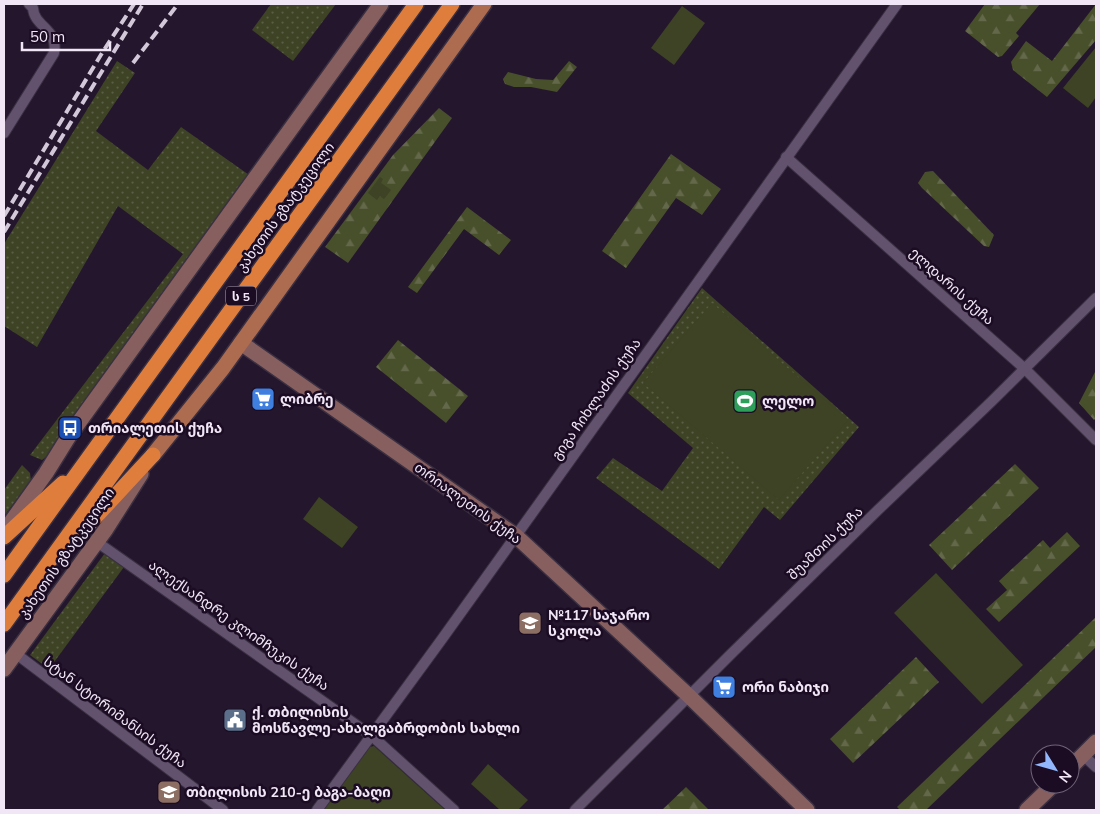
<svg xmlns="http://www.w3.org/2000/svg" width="1100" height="814" font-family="Mulish,'Noto Sans Georgian',sans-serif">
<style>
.grass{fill:url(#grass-dots)}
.forest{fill:url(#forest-firs)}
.green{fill:#3d4324}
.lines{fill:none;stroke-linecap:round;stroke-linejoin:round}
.street-casing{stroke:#3a3042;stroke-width:12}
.secondary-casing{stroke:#3a3042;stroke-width:18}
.primary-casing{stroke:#3a3042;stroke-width:18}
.highway-casing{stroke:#3a3042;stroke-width:18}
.street{stroke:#63526e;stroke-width:10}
.secondary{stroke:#885f5f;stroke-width:15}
.primary{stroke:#ad6c50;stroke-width:15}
.highway{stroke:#df7e3c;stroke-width:15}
.rail{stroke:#d2c8d9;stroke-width:4;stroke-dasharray:10 5;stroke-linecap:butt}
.labels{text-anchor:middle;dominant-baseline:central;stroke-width:5;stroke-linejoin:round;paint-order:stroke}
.shield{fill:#1b0c23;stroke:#b0a5b7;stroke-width:1}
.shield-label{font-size:12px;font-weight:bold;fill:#f0e6f6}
.street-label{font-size:14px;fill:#f0e6f6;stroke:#1b0c23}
.poi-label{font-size:14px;font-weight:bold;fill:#f0e6f6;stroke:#1b0c23;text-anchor:start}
</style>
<defs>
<pattern id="grass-dots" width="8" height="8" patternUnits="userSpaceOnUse" patternTransform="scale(1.25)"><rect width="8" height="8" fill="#3d4324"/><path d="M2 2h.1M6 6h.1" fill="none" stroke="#595e44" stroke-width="1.8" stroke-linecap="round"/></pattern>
<pattern id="forest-firs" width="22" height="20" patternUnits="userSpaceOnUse" patternTransform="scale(1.25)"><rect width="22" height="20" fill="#484f2b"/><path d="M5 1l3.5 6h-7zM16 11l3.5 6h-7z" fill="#63684a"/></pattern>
</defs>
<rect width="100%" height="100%" fill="#24162d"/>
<g class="grass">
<path d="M271 4H336L293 61 252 30Z"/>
<path d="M117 61 135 73 96 131 148 170 181 127 252 177 47 456 42 460 30 455 183 254 118 206 37 347 4 326V244Z"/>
<path d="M702 288 859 427 780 520 764 507 719 569 596 478 613 458 662 491 693 448 628 393Z"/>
<path d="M22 465 30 473 31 481 4 516V490Z"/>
<path d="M105 553 124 567 49 669 30 655Z"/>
</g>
<g class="forest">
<path d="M985 4H1040L1016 33 1019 36 1002 56 998 57 965 31Z"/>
<path d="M1096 4V40L1047 97 1013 70 1011 62 1026 41 1052 61Z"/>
<path d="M569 61 577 67 557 92 531 87H514L505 84 503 79 508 72 536 79 553 80Z"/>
<path d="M439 108 452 118 348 263 325 247 393 155Z"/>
<path d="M671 154 721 189 702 215 676 198 626 268 602 251Z"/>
<path d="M933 171 994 235 989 247 984 246 922 188 918 183 925 172Z"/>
<path d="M467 207 511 240 499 255 464 229 417 293 408 287Z"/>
<path d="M398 340 468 396 446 423 376 367Z"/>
<path d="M1096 370V418L1094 420 1079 403Z"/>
<path d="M1015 464 1039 488 952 570 929 545Z"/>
<path d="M1067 532 1080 546 999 622 986 609 1007 590 999 581 1043 540 1050 548Z"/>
<path d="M1096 617V647L926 810H900L897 807Z"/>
<path d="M916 657 939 682 853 763 830 739Z"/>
<path d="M686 787 709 810H662Z"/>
</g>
<g class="green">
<path d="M682 6 705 23 674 65 651 48Z"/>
<path d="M1096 47V97L1088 108 1063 88Z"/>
<path d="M380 177 383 179 381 183 391 190 384 199 380 196 377 200 368 193Z"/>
<path d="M712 303 848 420 779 500 643 383Z"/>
<path d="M319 497 358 527 342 548 303 519Z"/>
<path d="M936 573 1023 665 982 704 894 613Z"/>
<path d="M374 746 445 810H322L369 747Z"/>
<path d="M488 764 528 800 518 810H500L471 784Z"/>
</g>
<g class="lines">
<g class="street-casing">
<g id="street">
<path d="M4 133 54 53C59 29 34 27 33 8L29 4"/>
<path d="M786 157 1025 369 1096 440"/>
<path d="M97 542 372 736 454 810"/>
<path d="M15 653 223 810"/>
<path d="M1083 755 1096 767"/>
<path d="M317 810 442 639 897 4"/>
<path d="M575 810 730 655 879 509 991 402 1096 298"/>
</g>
</g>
<g class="secondary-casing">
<g id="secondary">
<path d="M241 343 516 536 689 696 807 810"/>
<path d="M4 532 46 473 69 436 381 4"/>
<path d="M4 669 106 529 141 474"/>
<path d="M1070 768 1096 742"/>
<path d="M1027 810 1054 784"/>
</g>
</g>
<g class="primary-casing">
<path id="primary" d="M153 455 223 368 484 4"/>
</g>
<g class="highway-casing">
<g id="highway">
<path d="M4 537 63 483"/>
<path d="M77 537 153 455"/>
<path d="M4 575 416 4"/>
<path d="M4 624 452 4"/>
</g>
</g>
<use href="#street" class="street"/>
<use href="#secondary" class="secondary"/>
<use href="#primary" class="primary"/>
<use href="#highway" class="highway"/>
<g class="rail">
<path d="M133 63 178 4"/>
<path d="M4 216 102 53 134 4"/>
<path d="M4 232 143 4"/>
</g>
</g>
<defs>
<g id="supermarket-square" transform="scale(1.25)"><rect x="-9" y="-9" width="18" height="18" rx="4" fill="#3f7fe0" stroke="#1b0c23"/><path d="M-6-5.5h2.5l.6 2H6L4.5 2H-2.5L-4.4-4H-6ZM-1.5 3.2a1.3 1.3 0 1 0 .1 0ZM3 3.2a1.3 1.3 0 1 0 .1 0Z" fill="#fff"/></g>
<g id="stadium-square" transform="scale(1.25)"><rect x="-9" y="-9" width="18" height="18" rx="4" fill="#2e9e5b" stroke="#1b0c23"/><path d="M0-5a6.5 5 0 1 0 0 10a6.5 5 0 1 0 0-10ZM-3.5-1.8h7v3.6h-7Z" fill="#fff"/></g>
<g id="bus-square" transform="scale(1.25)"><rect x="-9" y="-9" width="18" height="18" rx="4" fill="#1a4fb4" stroke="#1b0c23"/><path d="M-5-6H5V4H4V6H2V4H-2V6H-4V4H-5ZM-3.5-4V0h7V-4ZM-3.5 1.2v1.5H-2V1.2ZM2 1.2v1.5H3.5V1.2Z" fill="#fff"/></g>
<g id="school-square" transform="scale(1.25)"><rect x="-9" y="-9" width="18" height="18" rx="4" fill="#8d6e63" stroke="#1b0c23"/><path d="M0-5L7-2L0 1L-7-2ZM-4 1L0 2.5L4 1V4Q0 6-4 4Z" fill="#fff"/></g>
<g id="civic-square" transform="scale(1.25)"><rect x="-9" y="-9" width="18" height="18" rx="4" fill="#5c6f8a" stroke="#1b0c23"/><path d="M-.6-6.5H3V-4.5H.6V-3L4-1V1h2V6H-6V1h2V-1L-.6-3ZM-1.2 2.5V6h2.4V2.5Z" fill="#fff"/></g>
</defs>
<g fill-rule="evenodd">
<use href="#supermarket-square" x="263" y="399"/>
<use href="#stadium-square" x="745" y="401"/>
<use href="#bus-square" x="70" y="428"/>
<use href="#school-square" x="530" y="623"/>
<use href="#supermarket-square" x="724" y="687"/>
<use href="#civic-square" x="235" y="720"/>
<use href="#school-square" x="169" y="792"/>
</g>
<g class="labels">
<rect class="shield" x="226" y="286.5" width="30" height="19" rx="4"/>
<g class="shield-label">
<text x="241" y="296">ს 5</text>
</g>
<g class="street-label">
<text transform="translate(285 207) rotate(-54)">კახეთის გზატკეცილი</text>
<text transform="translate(952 286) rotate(42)">ელდარის ქუჩა</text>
<text transform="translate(596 399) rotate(-55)">გიგა ჩიხლაძის ქუჩა</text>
<text transform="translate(468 503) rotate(36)">თრიალეთის ქუჩა</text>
<text transform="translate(825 543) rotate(-44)">შუამთის ქუჩა</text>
<text transform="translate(66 553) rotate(-55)">კახეთის გზატკეცილი</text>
<text transform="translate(239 625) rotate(35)">ალექსანდრე კლიმჩუკის ქუჩა</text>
<text transform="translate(115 712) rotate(37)">სტან სტორიმანსის ქუჩა</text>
</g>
<g class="poi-label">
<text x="280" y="399">ლიბრე</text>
<text x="762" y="401">ლელო</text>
<text x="88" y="428">თრიალეთის ქუჩა</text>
<text x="548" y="615">№117 საჯარო<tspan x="548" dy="16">სკოლა</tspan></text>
<text x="742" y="687">ორი ნაბიჯი</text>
<text x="252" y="712">ქ. თბილისის<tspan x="252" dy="16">მოსწავლე-ახალგაბრდობის სახლი</tspan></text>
<text x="186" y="792">თბილისის 210-ე ბაგა-ბაღი</text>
</g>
</g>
<rect width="1100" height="814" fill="none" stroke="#f0e6f6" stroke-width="10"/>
<g transform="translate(1055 769) rotate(127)"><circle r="24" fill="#1b0c23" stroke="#706377"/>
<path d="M0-4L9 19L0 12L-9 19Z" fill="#92b7fd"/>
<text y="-8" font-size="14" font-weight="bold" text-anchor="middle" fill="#f0e6f6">N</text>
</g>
<path d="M22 42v8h88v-8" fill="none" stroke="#f0e6f6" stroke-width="2.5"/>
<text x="30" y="42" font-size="15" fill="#f0e6f6" stroke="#1b0c23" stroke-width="4" paint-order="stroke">50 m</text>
</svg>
